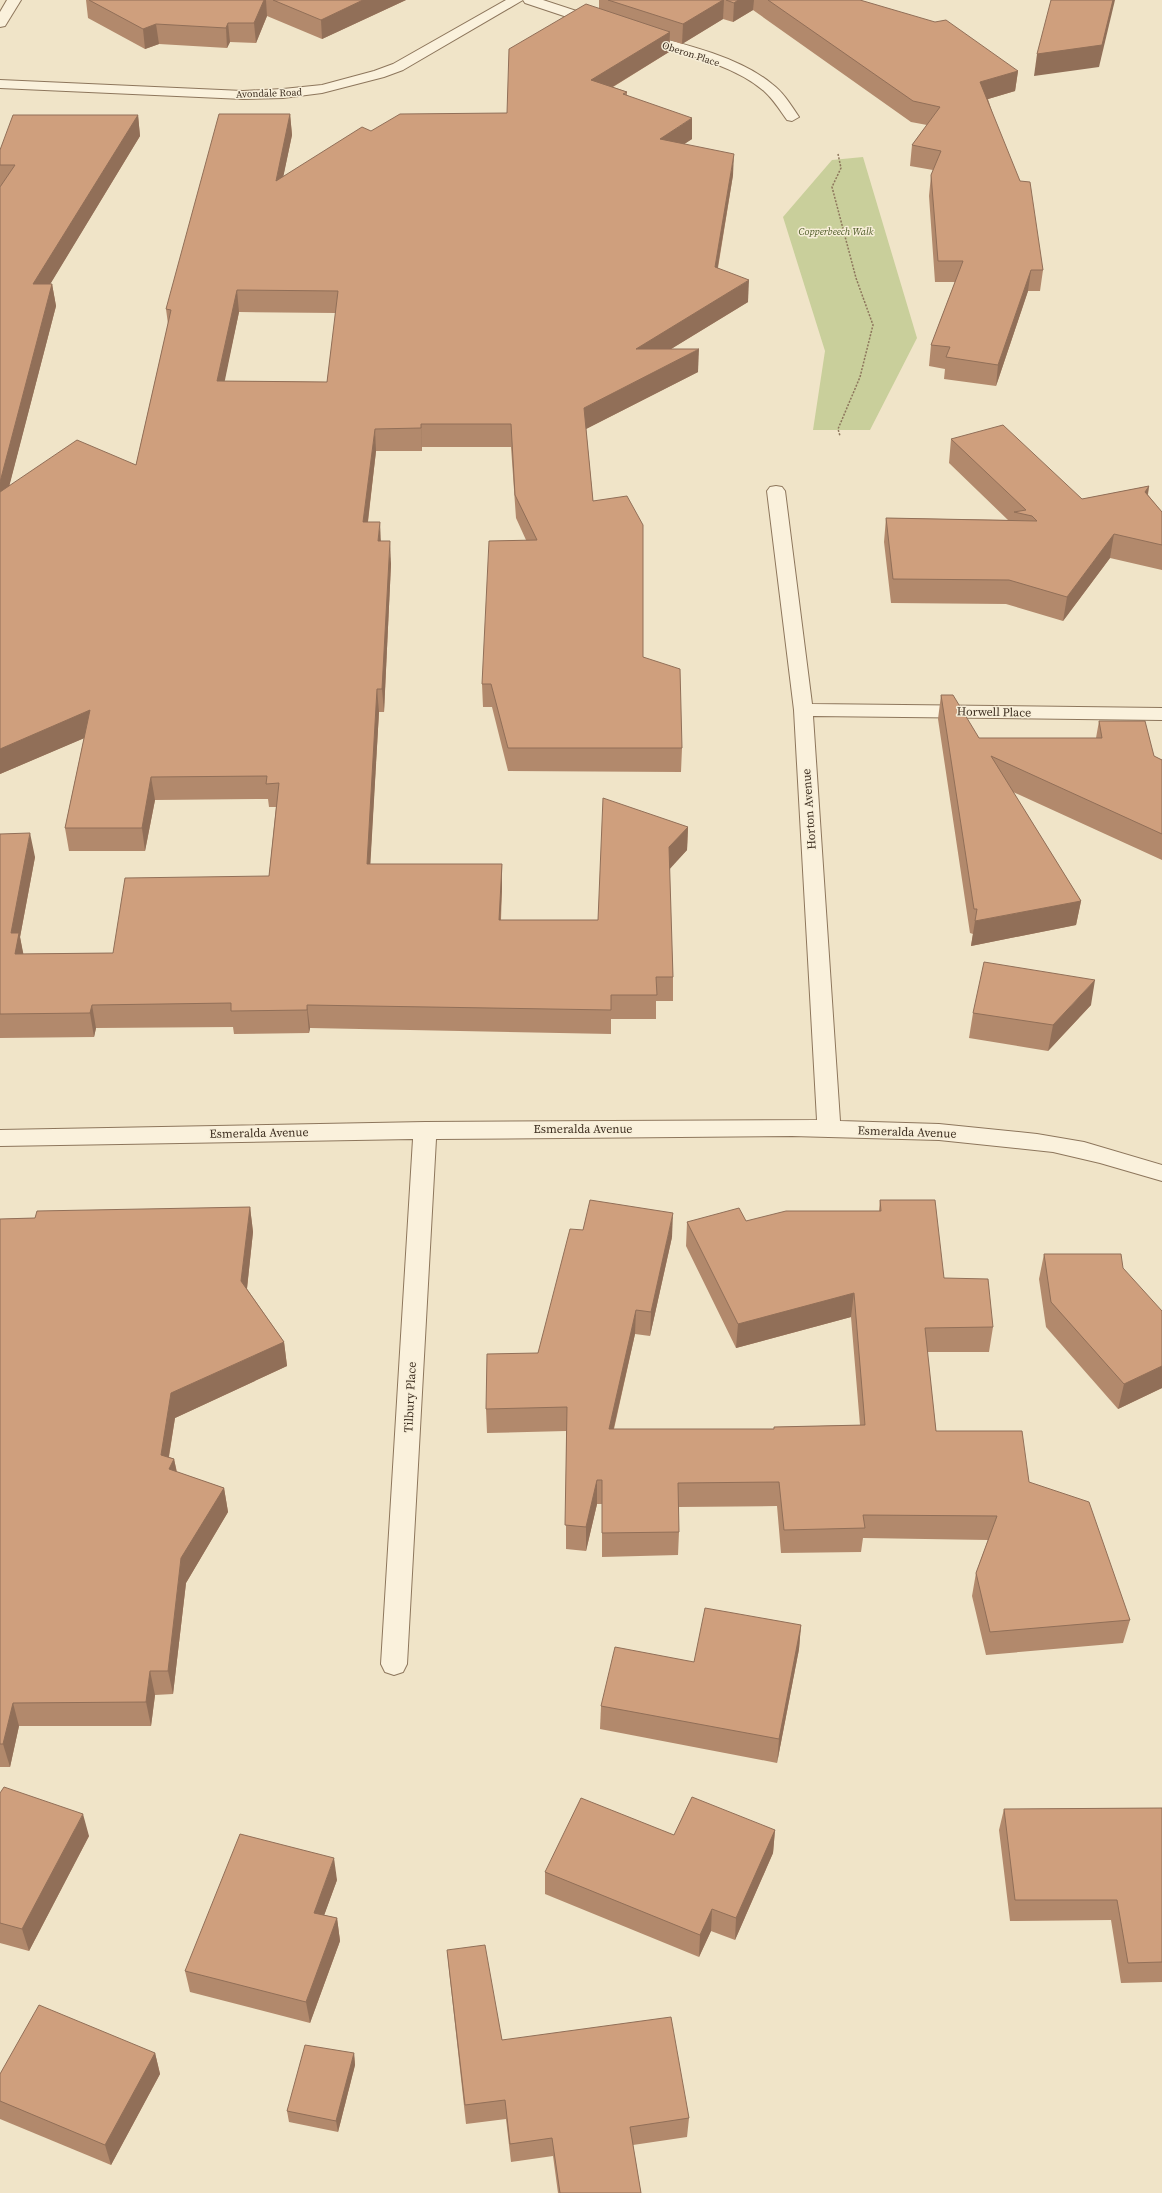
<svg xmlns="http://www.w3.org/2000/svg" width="1162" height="2193" font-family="'Source Serif 4',serif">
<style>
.green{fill:#c9cf9b}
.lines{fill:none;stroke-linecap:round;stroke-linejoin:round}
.street-casing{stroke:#8d765c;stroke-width:2}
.path{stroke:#8d765c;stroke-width:1.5;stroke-dasharray:2 1.5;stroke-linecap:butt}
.street{fill:#faf1dc;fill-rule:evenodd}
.wall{fill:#b2896c;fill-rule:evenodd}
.shaded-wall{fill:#916f58}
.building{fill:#cf9f7d;stroke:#916f58;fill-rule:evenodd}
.labels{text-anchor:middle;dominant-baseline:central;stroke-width:3;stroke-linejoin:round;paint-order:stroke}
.far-street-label{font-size:10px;fill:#3d2e20;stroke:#f7eed8}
.far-park-label{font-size:10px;font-style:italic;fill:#4d5a26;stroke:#f7eed8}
.street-label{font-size:12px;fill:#3d2e20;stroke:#f7eed8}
</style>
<rect width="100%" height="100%" fill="#f0e4c8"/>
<path class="green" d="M863 157 917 338 870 430H813L825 351 783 217 832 160Z"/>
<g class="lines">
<g class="street-casing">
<g id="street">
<path d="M7 0H21L5 26 0 27V12Z"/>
<path d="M506 0H523L403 70 384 77 322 93 283 98 243 99 0 88V80L243 91 283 89 322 85 374 71 393 64Z"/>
<path d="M523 0H543L604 20 606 23 604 26H594L525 3Z"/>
<path d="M641 33C681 43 740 57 772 84 783 92 791 105 799 117L792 121 787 120C780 110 773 99 764 91 732 63 676 52 636 40L634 37 636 34Z"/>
<path d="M776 486 782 487 785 491 812 704 1162 708V720L813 716 840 1121 939 1124 1037 1134 1084 1142 1162 1165V1181L1100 1163 1053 1152 939 1140 792 1136 436 1139 407 1664 403 1672 394 1675 385 1672 381 1664 413 1139 0 1146V1130L425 1122 817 1120 794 710 767 491 770 487Z"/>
</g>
</g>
<path class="path" d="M838 154 841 168 832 187 856 278 873 325 860 377 838 429 840 436"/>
<use href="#street" class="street"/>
</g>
<g class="wall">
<path d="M86 0H406L322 39 267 16 256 43 230 42 227 48 159 44 145 49 88 18Z"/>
<path d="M599 0H860L1018 71 1015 91 988 99 1043 270 1040 291H1028L996 386 944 379 945 369 929 366 931 345 955 282H935L929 196 931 175 933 170 910 166 912 145 927 125 911 122 753 10 733 22 723 19 682 44 670 40 669 52 613 87 627 92V95L692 139 684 144 733 175 718 268 748 302 671 349 698 372 586 429 593 501 643 657 682 748 681 772 508 771 492 707H483L482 684 526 540 516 518 511 447H422V451H376L368 522 381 541 391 564 384 712H379L370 864H502V888L501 920H598L688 827 687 850 669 869 673 977V1001H656V1019H611V1034L310 1028 309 1033 234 1034 233 1027 96 1028 94 1037 0 1038V834L35 857 20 937 23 954 113 953 269 876 276 807H269L268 799 155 800 145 851H69L65 828 84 738 0 774 1 186H0V150L138 115 140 136 50 284H52L56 306 9 486 136 465 168 324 166 309 290 114 292 135 283 177 371 131 507 113 599 9ZM239 312 336 313 327 382 224 381Z"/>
<path d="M951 439 1082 499 1149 486 1148 495 1162 512V570L1110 558 1063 621 1006 604 891 603 884 542 886 518 1008 520 949 463Z"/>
<path d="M941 695 979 738H1096L1099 721 1154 756 1162 760V860L1013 792 1081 901 1076 925 971 946 973 934 970 933 938 719Z"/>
<path d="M1091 1005 1048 1051 969 1038 973 1013Z"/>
<path d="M880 1200 944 1278 993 1327 989 1352H927L936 1431 1029 1482 1130 1620 1123 1643 986 1655 972 1596 976 1573 988 1540 863 1538 861 1552 781 1553 777 1506 678 1507 679 1532 678 1555 602 1557V1504H597L586 1551 566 1549V1431L487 1433 486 1409 538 1353 672 1237 650 1336 635 1334 614 1429H774V1427L860 1425 851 1317 736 1348 686 1246 687 1222 746 1221 879 1211Z"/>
<path d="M250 1207 253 1232 247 1289 284 1342 287 1366 175 1418 169 1457 174 1459 177 1472 224 1488 228 1512 186 1583 173 1694 155 1695 151 1726H19L10 1767H0V1219L35 1218Z"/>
<path d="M1044 1254 1162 1311V1388L1118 1409 1046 1327 1039 1279Z"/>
<path d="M801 1625 799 1649 777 1763 600 1729 601 1706 694 1662Z"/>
<path d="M0 1793 89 1836 29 1951 0 1943Z"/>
<path d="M1162 1808V1982L1121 1983 1111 1920 1010 1921 999 1830 1004 1809Z"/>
<path d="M775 1830 773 1853 735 1940 711 1931 699 1957 545 1894V1872L674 1835Z"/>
<path d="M337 1880 324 1915 337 1918 340 1941 310 2023 190 1992 185 1971Z"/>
<path d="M447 1950 502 2040 689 2118 687 2137 633 2145 641 2193H558L553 2156 511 2162 506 2119 466 2124 449 1970Z"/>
<path d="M155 2053 160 2074 111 2165 0 2119V2074Z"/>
<path d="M354 2053 355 2065 338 2132 289 2122 287 2111Z"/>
</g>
<g class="shaded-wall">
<path d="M264 0H266L267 16 256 43 254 23Z"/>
<path d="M363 0H406L322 39 321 20Z"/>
<path d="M723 0H724L723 19 682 44 683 24Z"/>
<path d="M738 0H754L753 10 733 22 734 3Z"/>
<path d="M1113 0H1115L1099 67 1034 76 1037 54Z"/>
<path d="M228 23 230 42 227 48 226 28Z"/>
<path d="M156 24 159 44 145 49 143 29Z"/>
<path d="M670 32 669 52 591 100V80Z"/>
<path d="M1018 71 1015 91 978 102 980 82Z"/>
<path d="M290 114 292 135 278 202 276 181Z"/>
<path d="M138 115 140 136 37 306 33 284Z"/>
<path d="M692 118V139L660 160V139Z"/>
<path d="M734 154 733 175 714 289 715 267Z"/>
<path d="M1031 270 1028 291 996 386 998 365Z"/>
<path d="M749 280 748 302 635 371 636 349Z"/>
<path d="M52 284 56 306 1 518 0 514V482Z"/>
<path d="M237 290 239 312 220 404 217 381Z"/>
<path d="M699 349 698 372 584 430V408Z"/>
<path d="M421 424 422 447V451L421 428Z"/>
<path d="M375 429 376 451 365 545 363 522Z"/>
<path d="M1149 486 1145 510V492Z"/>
<path d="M380 522 381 545 378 541Z"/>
<path d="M1114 534 1110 558 1063 621 1067 597Z"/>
<path d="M390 541 391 564 384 712 382 689Z"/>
<path d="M377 689 379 712 369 888 367 864Z"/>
<path d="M90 710 94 734 0 774V749Z"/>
<path d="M151 777 155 800 145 851 142 828Z"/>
<path d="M688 827 687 850 668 871 669 847Z"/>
<path d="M30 833 35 857 20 937 24 957 20 978 11 933Z"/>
<path d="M502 864V888L499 943V920Z"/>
<path d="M1081 901 1076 925 971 946 975 921Z"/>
<path d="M1095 980 1091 1005 1048 1051 1053 1025Z"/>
<path d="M92 1005 96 1028 94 1037 90 1013Z"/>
<path d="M307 1005 310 1028 309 1033 307 1010Z"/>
<path d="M250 1207 253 1232 245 1306 241 1281Z"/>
<path d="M673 1213 672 1237 650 1336 651 1312Z"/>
<path d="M854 1293 851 1317 736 1348 738 1324Z"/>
<path d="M636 1310 635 1334 608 1453 609 1429Z"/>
<path d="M284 1342 287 1366 175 1418 165 1479 161 1455 171 1393Z"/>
<path d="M1162 1366V1388L1118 1409 1124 1384Z"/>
<path d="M174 1459 179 1484 169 1469Z"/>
<path d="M597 1480V1504L586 1551V1527Z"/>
<path d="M224 1488 228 1512 186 1583 173 1694 168 1671 181 1558Z"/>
<path d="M801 1625 799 1649 777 1763 779 1739Z"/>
<path d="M150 1671 155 1695 151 1726 146 1702Z"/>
<path d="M13 1703 19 1726 10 1767 3 1744Z"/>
<path d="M83 1814 89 1836 29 1951 22 1929Z"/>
<path d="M775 1830 773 1853 735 1940 736 1918Z"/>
<path d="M334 1858 337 1880 317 1935 314 1913Z"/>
<path d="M712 1909 711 1931 699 1957 700 1935Z"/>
<path d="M337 1918 340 1941 310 2023 306 2002Z"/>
<path d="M155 2053 160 2074 111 2165 105 2145Z"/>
<path d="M354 2053 355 2065 338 2132 336 2121Z"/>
</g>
<g class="building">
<path d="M89 0H264L254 23H228L226 28 156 24 143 29Z"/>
<path d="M273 0H363L321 20Z"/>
<path d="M608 0H723L683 24Z"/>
<path d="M726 0H738L734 3Z"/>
<path d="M768 0H860L935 22 946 20 1018 71 980 82 1020 181 1030 182 1043 270H1031L998 365 946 357 950 347 931 345 963 261H938L931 175 941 151 912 145 940 107 913 101Z"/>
<path d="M1051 0H1113L1102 45 1037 54Z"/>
<path d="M586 4 670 32 591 80 627 92 623 94 692 118 660 139 734 154 715 267 749 280 636 349H699L584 408 593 501 627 496 643 525V657L680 669 682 748H508L491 684H482L489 541 537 540 515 495 511 424H421V428L375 429 363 522H380L378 541H390L382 689H377L367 864H502L499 920H598L603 798 688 827 669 847 673 977H656L657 995H611V1010L307 1005V1010L231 1011V1003L92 1005 90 1013 0 1014V834L30 833 11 933H19L15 954 113 953 125 878 269 876 279 783 266 784 267 776 151 777 142 828H65L90 710 0 749V492L77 440 136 465 171 310 166 309 219 114H290L276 181 362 127 371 131 400 114 507 113 509 49ZM237 290 338 291 327 382 217 381Z"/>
<path d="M13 115H138L33 284H52L0 482V187L15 165H0V150Z"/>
<path d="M1003 425 1082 499 1149 486 1145 492 1162 512V545L1114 534 1067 597 1009 580 893 579 886 518 1037 521 1032 516 1014 512 1026 510 951 439Z"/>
<path d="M941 695H953L979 738H1102L1099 721H1145L1154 756 1162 760V834L991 756 1081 901 975 921 977 909H974Z"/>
<path d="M984 962 1095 980 1053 1025 973 1013Z"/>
<path d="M590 1200 673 1213 651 1312 636 1310 609 1429H774V1427L865 1425 854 1293 738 1324 687 1222 739 1208 746 1221 786 1211H881L880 1200H935L944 1278 988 1279 993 1327 925 1328 936 1431H1022L1029 1482 1089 1502 1130 1620 990 1632 976 1573 997 1516 863 1515 865 1528 784 1530 779 1482 678 1483 679 1532 602 1533V1480H597L586 1527 565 1525 567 1407 486 1409 487 1354 538 1353 570 1229 583 1230Z"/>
<path d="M250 1207 241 1281 284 1342 171 1393 161 1455 174 1459 169 1469 224 1488 181 1558 168 1671H150L146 1702 13 1703 3 1744H0V1219L35 1218 37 1211Z"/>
<path d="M1044 1254H1121L1123 1268 1162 1311V1366L1124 1384 1051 1302Z"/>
<path d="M705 1608 801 1625 779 1739 601 1706 615 1647 694 1662Z"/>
<path d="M4 1787 83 1814 22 1929 0 1923V1793Z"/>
<path d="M692 1797 775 1830 736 1918 712 1909 700 1935 545 1872 581 1798 674 1835Z"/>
<path d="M1162 1808V1962L1128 1963 1117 1900H1015L1004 1809Z"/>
<path d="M240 1834 334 1858 314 1913 337 1918 306 2002 185 1971Z"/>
<path d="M485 1945 502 2040 671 2017 689 2118 630 2127 641 2193H560L552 2138 510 2144 505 2100 465 2105 447 1950Z"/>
<path d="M39 2005 155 2053 105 2145 0 2101V2074Z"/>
<path d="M305 2045 354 2053 336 2121 287 2111Z"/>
</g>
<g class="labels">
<g class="far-street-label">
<text transform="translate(691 54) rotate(18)">Oberon Place</text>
<text transform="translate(269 93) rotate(-2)">Avondale Road</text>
</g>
<g class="far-park-label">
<text x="836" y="231">Copperbeech Walk</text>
</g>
<g class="street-label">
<text transform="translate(994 712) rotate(1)">Horwell Place</text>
<text transform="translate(809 809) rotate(-94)">Horton Avenue</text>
<text x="583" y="1129">Esmeralda Avenue</text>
<text transform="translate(907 1132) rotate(2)">Esmeralda Avenue</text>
<text transform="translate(259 1133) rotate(-1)">Esmeralda Avenue</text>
<text transform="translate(410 1397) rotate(-87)">Tilbury Place</text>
</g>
</g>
</svg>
